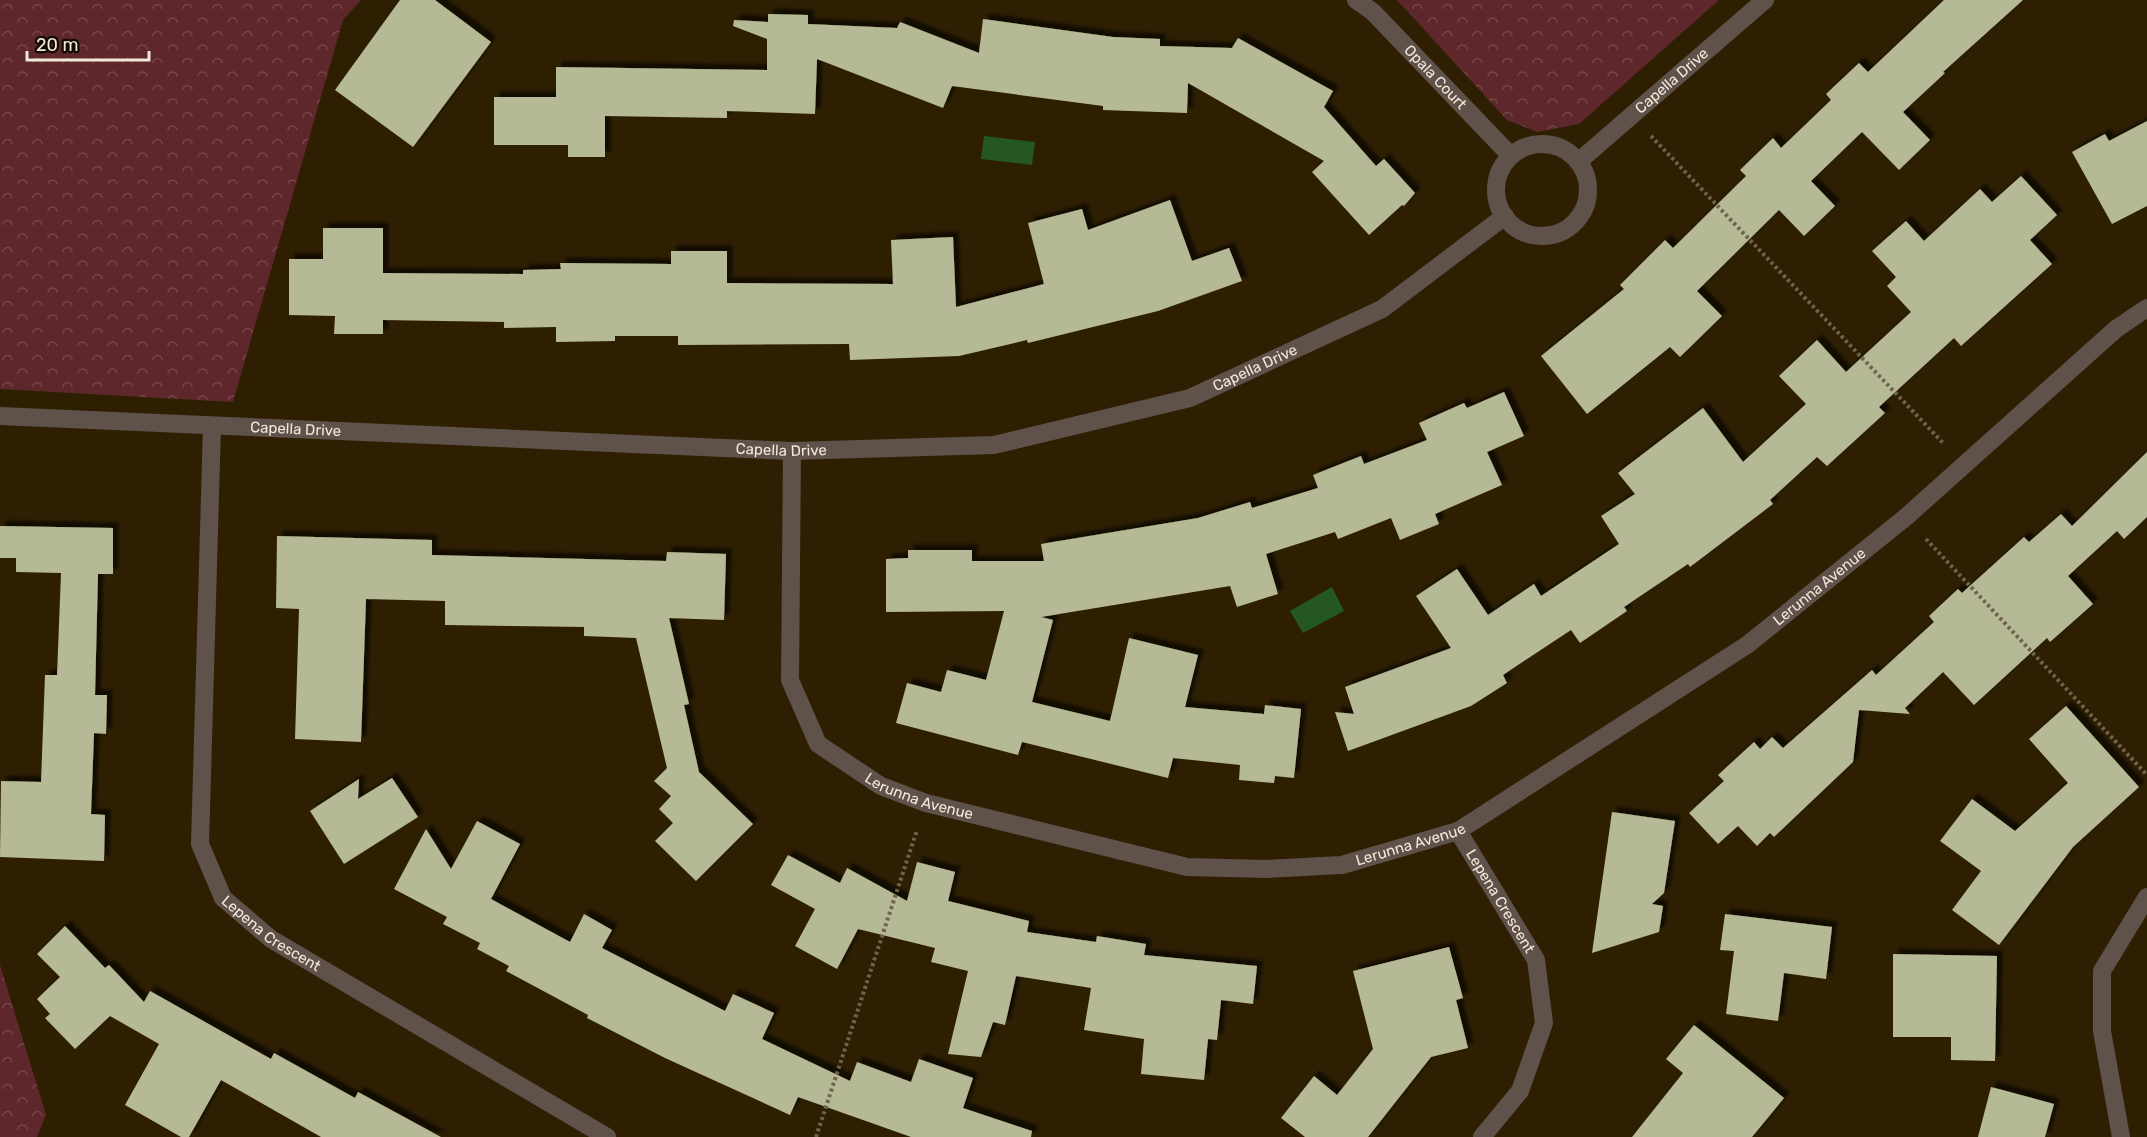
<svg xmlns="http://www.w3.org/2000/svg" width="2147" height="1137" font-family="Rubik,sans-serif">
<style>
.forest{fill:url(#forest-crowns)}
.water{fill:#255821}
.building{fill:#b6b996;filter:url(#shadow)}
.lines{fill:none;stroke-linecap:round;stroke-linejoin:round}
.path{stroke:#70634b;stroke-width:4;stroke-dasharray:3 3;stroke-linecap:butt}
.minor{stroke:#5f524b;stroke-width:18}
.labels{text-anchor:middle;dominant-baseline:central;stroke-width:6;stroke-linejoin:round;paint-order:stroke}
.street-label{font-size:15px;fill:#f3e9d9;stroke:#110a02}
</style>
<defs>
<pattern id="forest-crowns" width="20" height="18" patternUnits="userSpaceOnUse" patternTransform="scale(1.5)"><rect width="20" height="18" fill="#5e272b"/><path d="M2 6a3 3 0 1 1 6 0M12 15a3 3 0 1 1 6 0" fill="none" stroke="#764649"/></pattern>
<filter id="shadow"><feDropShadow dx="5.5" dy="-5.5" stdDeviation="1.5" flood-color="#0009"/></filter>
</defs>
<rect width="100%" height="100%" fill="#2e1f03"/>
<g class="forest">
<path d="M0 0H361L343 20 233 402 0 389Z"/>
<path d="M1397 0H1719L1579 124 1537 132 1507 120Z"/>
<path d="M0 965 46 1115 37 1137H0Z"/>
</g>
<g class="water">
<path d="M984 136 1035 142 1032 165 981 159Z"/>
<path d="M1332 587 1344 611 1303 633 1290 611Z"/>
</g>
<g class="building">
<path d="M400 0H435L491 42 413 147 335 90Z"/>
<path d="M1944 0H2023L1943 72 1945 73 1903 112 1930 140 1899 170 1862 132 1811 181 1835 206 1804 236 1779 210 1697 291 1722 316 1680 357 1670 347 1587 414 1541 356 1624 289 1620 285 1665 240 1673 248 1746 176 1740 170 1773 138 1781 148 1831 100 1826 94 1859 63 1868 72Z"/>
<path d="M768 14 808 15V24L897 28 900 22 979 53 983 19 1113 37 1160 39V46L1232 48 1238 38 1333 91 1324 107 1376 166 1384 159 1415 193 1404 206 1402 205 1369 235 1312 172 1324 161 1188 83 1187 113 1103 110V106L952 86 943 108 817 59 815 114 727 111V118L605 116V157H568V145H494V97H556V67L767 70V39L733 26 734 20 768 22Z"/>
<path d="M2147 121V206L2112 224 2072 152 2105 134 2109 141Z"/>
<path d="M2021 176 2057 215 2030 240 2052 264 1961 346 1954 338 1879 407 1885 413 1827 466 1817 457 1770 500 1773 504 1690 567 1688 564 1624 607 1627 611 1580 643 1571 630 1503 675 1507 683 1471 706 1348 751 1335 712 1354 714 1345 687 1451 648 1416 596 1457 569 1488 615 1534 584 1541 596 1619 544 1601 516 1635 494 1618 473 1703 408 1743 462 1806 404 1779 376 1817 340 1846 372 1911 312 1887 286 1896 277 1872 251 1906 221 1924 241 1980 189 1992 202Z"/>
<path d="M1170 200 1192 261 1229 248 1242 281 1158 311 1028 343 1027 340 959 356 850 360 849 344 678 345V336H615V341L556 342V327L504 328V322L383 320V334H334L335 316 289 315V259H323V228H383V273L523 274V270L561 269 560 263 671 264V251H727V283L893 284 891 240 953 237 956 307 1044 284 1028 223 1082 209 1088 230Z"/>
<path d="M1504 392 1524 436 1487 452 1502 485 1435 514 1439 524 1400 540 1391 518 1338 539 1335 532 1266 554 1278 594 1237 607 1230 586 1041 617 1053 620 1032 702 1110 721 1129 638 1198 655 1185 707 1264 714 1265 705 1301 709 1294 778 1275 776 1274 783 1239 780 1240 765 1173 758 1168 778 1022 742 1018 755 896 723 907 683 941 692 947 670 986 680 1004 611 886 612V559L908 558V550H972V561H1044L1041 544 1198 518 1250 502 1252 508 1318 488 1313 475 1361 456 1364 464 1427 440 1419 423 1464 403 1467 408Z"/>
<path d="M2147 452V517L2124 539 2117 531 2068 576 2093 604 2050 642 2047 638 1974 705 1943 672 1905 708 1910 714 1859 710 1853 762 1774 837 1770 833 1757 846 1738 826 1718 844 1689 813 1724 781 1718 775 1754 742 1760 749 1772 737 1783 748 1872 670 1876 675 1934 622 1929 616 1958 589 1962 593 2024 537 2029 542 2061 514 2072 526Z"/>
<path d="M0 526 113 528V574H98L95 695H107L106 734 94 733 91 814 105 815 104 861 0 857 1 781 41 782 45 675H57L61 573 16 572V558H0Z"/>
<path d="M277 536 432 540V555L666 561 667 552 726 554 724 620 669 618 689 704 684 705 699 772 753 824 696 881 655 841 673 823 659 809 671 796 654 781 667 768 636 638 584 636V627L445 625V601L366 599 361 742 295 739 299 609 276 608Z"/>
<path d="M2066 706 2139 787 2073 847 1999 945 1952 910 1981 871 1940 841 1972 799 2015 831 2068 783 2029 739Z"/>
<path d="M392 778 418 817 344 864 310 811 359 779 358 799Z"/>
<path d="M1612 812 1675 821 1664 893 1652 904 1663 906 1659 932 1592 953Z"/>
<path d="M477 821 520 844 491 899 570 942 584 914 612 930 602 948 725 1011 733 994 774 1013 762 1039 850 1081 857 1062 911 1082 919 1059 973 1078 963 1108 1032 1131 1031 1137H911L798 1097 790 1115 665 1058 587 1018 588 1015 506 971 509 966 477 949 480 943 443 924 447 917 394 889 426 829 451 869Z"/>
<path d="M788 855 840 883 847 868 907 901 917 862 955 872 948 901 1029 921 1027 932 1096 942 1097 936 1146 944 1144 955 1257 966 1253 1004 1221 1000 1217 1040 1208 1039 1204 1080 1141 1074 1144 1039 1084 1030 1091 988 1016 976 1005 1025 993 1022 981 1057 948 1054 968 971 931 962 935 948 858 929 837 969 795 946 815 909 771 885Z"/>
<path d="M1725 914 1832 927 1826 979 1784 973 1778 1021 1726 1014 1734 951 1720 950Z"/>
<path d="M65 926 105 968 109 965 144 1002 150 991 271 1059 274 1053 355 1098 358 1092 441 1137H321L221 1080 189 1137H181L125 1105 159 1044 110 1016 75 1049 45 1018 50 1014 37 999 60 977 37 954Z"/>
<path d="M1449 947 1463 998 1456 1000 1468 1048 1431 1057 1368 1137H1305L1281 1118 1314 1076 1337 1095 1373 1049 1353 971Z"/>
<path d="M1893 954 1997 956 1995 1061 1951 1060V1037H1893Z"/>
<path d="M1694 1025 1784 1098 1752 1137H1632L1683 1073 1666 1059Z"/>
<path d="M1991 1087 2054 1104 2045 1137H1978Z"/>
</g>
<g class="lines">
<g class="path">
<path d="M1651 136 1944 444"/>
<path d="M1926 539 2147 775"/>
<path d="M816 1137 917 830"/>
</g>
<g class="minor">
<path id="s1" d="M1356 0 1373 12 1511 156"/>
<circle cx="1542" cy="190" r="46"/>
<path id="s2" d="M1578 162 1765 0"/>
<path id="s3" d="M0 416 792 451 994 445 1190 398 1382 309 1505 216"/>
<path id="s4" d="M212 426 200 844 223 898 271 939 607 1137"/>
<path id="s5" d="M792 451 790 680 818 744 881 786 926 803 1187 867 1266 869 1342 865 1458 831 1747 645 1906 517 2116 329 2147 308"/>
<path id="s6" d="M1458 831 1536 960 1544 1023 1520 1091 1482 1137"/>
<path d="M2121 1137 2102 1031V971L2147 897"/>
</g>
</g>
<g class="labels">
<g class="street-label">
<text stroke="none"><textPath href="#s1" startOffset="111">Opala Court</textPath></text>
<text stroke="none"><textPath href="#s2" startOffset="124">Capella Drive</textPath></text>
<text stroke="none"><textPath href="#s3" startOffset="1268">Capella Drive</textPath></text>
<text stroke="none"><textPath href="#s3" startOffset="296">Capella Drive</textPath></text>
<text stroke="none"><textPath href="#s3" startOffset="782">Capella Drive</textPath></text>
<text stroke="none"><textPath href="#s5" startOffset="1404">Lerunna Avenue</textPath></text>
<text stroke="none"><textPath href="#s5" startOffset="414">Lerunna Avenue</textPath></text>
<text stroke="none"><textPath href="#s5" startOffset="918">Lerunna Avenue</textPath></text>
<text stroke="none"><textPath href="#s6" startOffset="82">Lepena Crescent</textPath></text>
<text stroke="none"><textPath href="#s4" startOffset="537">Lepena Crescent</textPath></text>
</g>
</g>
<path d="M27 51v9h122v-9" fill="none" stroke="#f3e9d9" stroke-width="3"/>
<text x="36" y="51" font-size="18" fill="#f3e9d9" stroke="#110a02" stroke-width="4.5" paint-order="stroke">20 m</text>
</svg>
